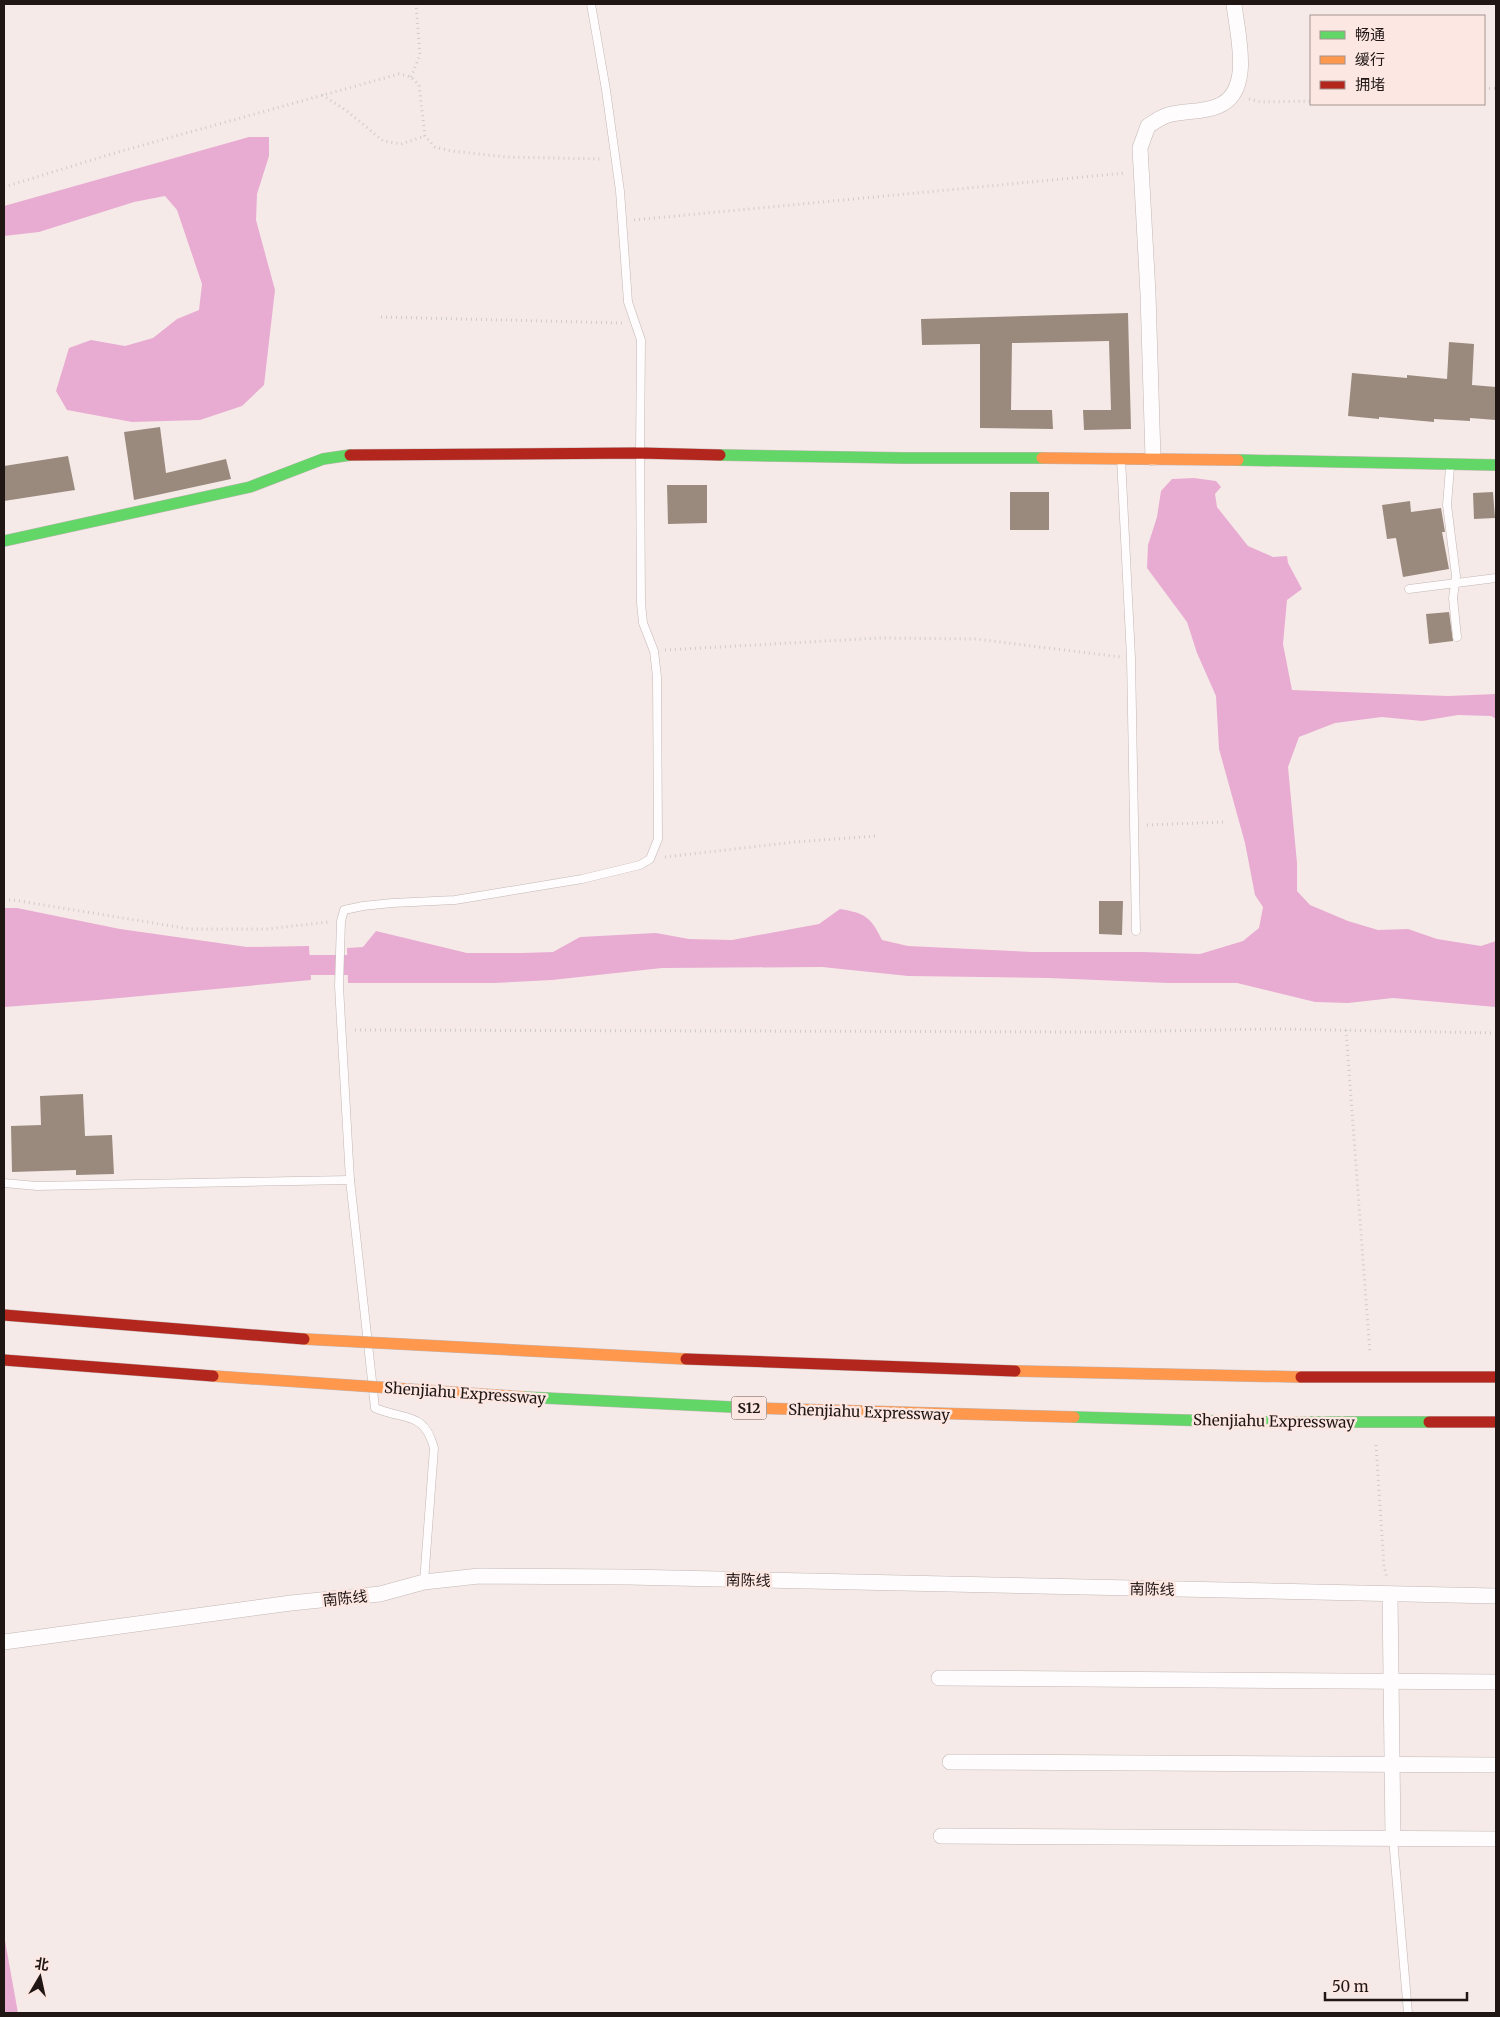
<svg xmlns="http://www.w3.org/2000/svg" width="1500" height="2017" font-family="Merriweather,'Noto Sans SC',serif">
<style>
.water{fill:#e8acd2}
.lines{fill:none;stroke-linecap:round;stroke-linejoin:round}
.canal{stroke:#e8acd2;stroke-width:20}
.building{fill:#9a8a7e}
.lane-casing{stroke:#c2b7b5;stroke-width:9}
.street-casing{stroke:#c2b7b5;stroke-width:16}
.fast-casing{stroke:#c2b7b5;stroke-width:12}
.slow-casing{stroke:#c2b7b5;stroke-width:12}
.jam-casing{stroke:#c2b7b5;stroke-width:12}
.path{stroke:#cfcbca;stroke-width:3;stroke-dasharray:1 4;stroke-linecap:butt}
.lane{stroke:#fefcfc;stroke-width:8}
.street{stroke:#fefcfc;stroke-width:15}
.fast{stroke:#63d668;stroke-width:11}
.slow{stroke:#ff974d;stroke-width:11}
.jam{stroke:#b3261e;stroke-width:11}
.fast-bridge-casing{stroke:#c2b7b5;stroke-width:12;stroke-linecap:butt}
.slow-bridge-casing{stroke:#c2b7b5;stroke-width:12;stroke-linecap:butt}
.jam-bridge-casing{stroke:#c2b7b5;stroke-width:12;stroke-linecap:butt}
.fast-bridge{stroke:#63d668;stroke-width:11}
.slow-bridge{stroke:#ff974d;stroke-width:11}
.jam-bridge{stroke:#b3261e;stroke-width:11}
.labels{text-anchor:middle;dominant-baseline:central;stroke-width:5;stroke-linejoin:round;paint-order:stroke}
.shield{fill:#fce7e2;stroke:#625552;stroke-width:1}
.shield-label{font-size:14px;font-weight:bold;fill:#201715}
.street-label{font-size:15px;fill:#201715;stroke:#fce7e2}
</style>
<rect width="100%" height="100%" fill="#f6eae8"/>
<g class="water">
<path d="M249 137H269V156L257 194 256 220 275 290 264 385 242 406 200 420 132 422 67 410 56 391 69 348 91 340 125 346 153 338 177 319 199 310 202 284 177 210 165 196 134 202 39 232 4 236V206Z"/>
<path d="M1194 478 1216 481 1221 487 1215 494 1217 507 1248 546 1273 557 1287 556 1288 563 1302 589 1287 600 1283 644 1292 690 1448 696 1496 694V719L1491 716 1458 715 1422 721 1382 717 1335 723 1299 737 1288 767 1297 863V891L1310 905 1348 921 1378 930 1408 929 1437 939 1481 946 1496 941V1007L1393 998 1348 1003 1315 1002 1237 983H1168L1049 978 908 976 822 967 662 968 552 980 494 983H348L347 948 363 947 376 931 467 953H522L553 952 580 937 656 933 689 939 732 940 819 924 840 909C865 913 871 917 882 940L908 946 1032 952H1144L1200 954 1243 941 1259 928 1263 907 1255 895 1245 843 1219 749 1216 696 1197 653 1187 622 1147 568 1148 545 1157 517 1161 491 1172 479Z"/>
<path d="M4 908H17L120 929 247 947 309 946 311 980 98 1000 4 1007Z"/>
<path d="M4 1935 18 2013H4Z"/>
</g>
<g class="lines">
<path class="canal" d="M283 965H374"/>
</g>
<g class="building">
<path d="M1128 313 1131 429 1084 430 1083 410H1111L1109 341 1012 343 1011 410H1052L1053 429 980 428V344L922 345 921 319Z"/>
<path d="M1449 342 1474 344 1472 385 1496 387V420L1470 418V421L1434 419V422L1379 417V419L1348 416 1352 373 1407 378V375L1447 379Z"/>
<path d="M160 427 166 473 226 459 231 479 134 500 124 432Z"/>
<path d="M68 456 75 490 4 501V466Z"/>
<path d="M667 485H707V523L668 524Z"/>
<rect x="1010" y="492" width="39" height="38"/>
<path d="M1493 492 1495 518 1474 519 1473 493Z"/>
<path d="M1410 501 1411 512 1441 508 1445 532H1442L1449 569 1403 577 1396 538 1387 539 1382 505Z"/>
<path d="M1449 612 1453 641 1429 644 1426 614Z"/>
<path d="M1099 901H1123L1122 935 1099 934Z"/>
<path d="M83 1094 85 1136 112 1135 114 1174 76 1175V1170L12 1172 11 1126 41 1125 40 1096Z"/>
</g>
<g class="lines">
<g class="lane-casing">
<g id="lane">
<path d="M1121 458 1131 658 1136 931"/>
<path d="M1450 467 1447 505 1456 576 1453 598 1457 637"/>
<path d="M1409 589 1496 578"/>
<path d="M4 1183 37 1186 350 1180"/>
<path d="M424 1582 434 1448C424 1411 406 1421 375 1408L350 1180 339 986 341 921 344 910 363 906 392 903 455 900 582 879 640 865 650 859 658 839 657 677 654 651 643 623 641 603 640 453 641 340 628 302 620 191 606 90 591 4"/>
<path d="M1393 1838 1408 2013"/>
</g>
</g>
<g class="street-casing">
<g id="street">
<path d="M1153 458 1148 294 1140 148 1148 126C1154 122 1161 117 1168 115 1184 110 1203 113 1218 106 1254 92 1237 33 1234 4"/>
<path d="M1390 1594 1393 1838"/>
<path d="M4 1642 291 1603 380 1594 424 1582 479 1576 628 1577 1496 1596"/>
<path d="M939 1678 1496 1682"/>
<path d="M950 1762 1496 1765"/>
<path d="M941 1836 1496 1839"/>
</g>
</g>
<g class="fast-casing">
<g id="fast">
<path d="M720 455 905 458H1042"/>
<path d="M1238 460 1496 465"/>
<path d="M4 541 250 487 323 459 350 455"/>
</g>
</g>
<g class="slow-casing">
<path id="slow" d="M1042 458 1238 460"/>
</g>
<g class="jam-casing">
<path id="jam" d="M350 455 640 453 720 455"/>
</g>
<g class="path">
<path d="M411 77 420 55 416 4"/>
<path d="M1484 89 1496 88"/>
<path d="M322 95 347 111 383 141 401 144 425 136"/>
<path d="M1249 99 1261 102 1311 101"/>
<path d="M4 187 118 152 399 74 411 77 419 85 425 136 435 147 451 151 507 157 602 159"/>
<path d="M634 220 1125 173"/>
<path d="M381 317 623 323"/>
<path d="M665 650 880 638 976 639 1120 657"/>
<path d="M1147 825 1223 822"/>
<path d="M665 857 795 842 876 836"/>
<path d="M4 900H13L190 929H267L328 922"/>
<path d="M355 1030 1095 1032 1276 1029 1496 1033"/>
<path d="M1346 1030 1370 1354"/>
<path d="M1376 1445 1384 1566 1387 1578"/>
</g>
<use href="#lane" class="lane"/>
<use href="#street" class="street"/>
<use href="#fast" class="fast"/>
<use href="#slow" class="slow"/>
<use href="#jam" class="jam"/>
<g class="fast-bridge-casing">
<g id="fast-bridge">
<path d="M524 1397 752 1408"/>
<path d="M1074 1417 1251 1422H1429"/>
</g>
</g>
<g class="slow-bridge-casing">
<g id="slow-bridge">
<path d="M304 1339 686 1359"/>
<path d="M1015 1371 1301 1377"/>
<path d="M213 1376 524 1397"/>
<path d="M752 1408 1074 1417"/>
</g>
</g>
<g class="jam-bridge-casing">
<g id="jam-bridge">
<path d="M4 1315 304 1339"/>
<path d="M686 1359 1015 1371"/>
<path d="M4 1360 213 1376"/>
<path d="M1301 1377H1496"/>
<path d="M1429 1422H1496"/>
</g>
</g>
<use href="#fast-bridge" class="fast-bridge"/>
<use href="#slow-bridge" class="slow-bridge"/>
<use href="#jam-bridge" class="jam-bridge"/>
</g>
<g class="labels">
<rect class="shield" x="731.5" y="1396.5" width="35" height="23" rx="4"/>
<g class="shield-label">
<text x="749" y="1408">S12</text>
</g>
<g class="street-label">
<text transform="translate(465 1393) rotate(4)">Shenjiahu Expressway</text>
<text transform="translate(869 1412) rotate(2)">Shenjiahu Expressway</text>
<text transform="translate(1274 1421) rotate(1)">Shenjiahu Expressway</text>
<text transform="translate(748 1580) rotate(1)">南陈线</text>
<text transform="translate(1152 1589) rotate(1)">南陈线</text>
<text transform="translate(345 1598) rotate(-6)">南陈线</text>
</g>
</g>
<rect width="1500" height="2017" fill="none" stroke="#201715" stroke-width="10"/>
<rect x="1310" y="15" width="175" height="90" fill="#fce7e2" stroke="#a49490"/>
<rect x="1320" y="31" width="25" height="8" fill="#63d668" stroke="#a49490"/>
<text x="1355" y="40" font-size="15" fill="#201715">畅通</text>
<rect x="1320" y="56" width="25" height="8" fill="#ff974d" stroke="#a49490"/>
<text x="1355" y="65" font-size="15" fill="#201715">缓行</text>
<rect x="1320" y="81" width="25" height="8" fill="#b3261e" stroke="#a49490"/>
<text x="1355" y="90" font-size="15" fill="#201715">拥堵</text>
<g transform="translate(40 1977) rotate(9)" stroke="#fce7e2" stroke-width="4" paint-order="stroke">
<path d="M0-4L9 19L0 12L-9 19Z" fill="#201715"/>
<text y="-8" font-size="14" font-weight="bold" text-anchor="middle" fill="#201715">北</text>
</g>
<path d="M1325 1992v8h142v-8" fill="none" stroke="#201715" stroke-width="2.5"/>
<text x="1332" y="1992" font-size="15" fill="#201715" stroke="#fce7e2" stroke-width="4" paint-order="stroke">50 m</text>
</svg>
